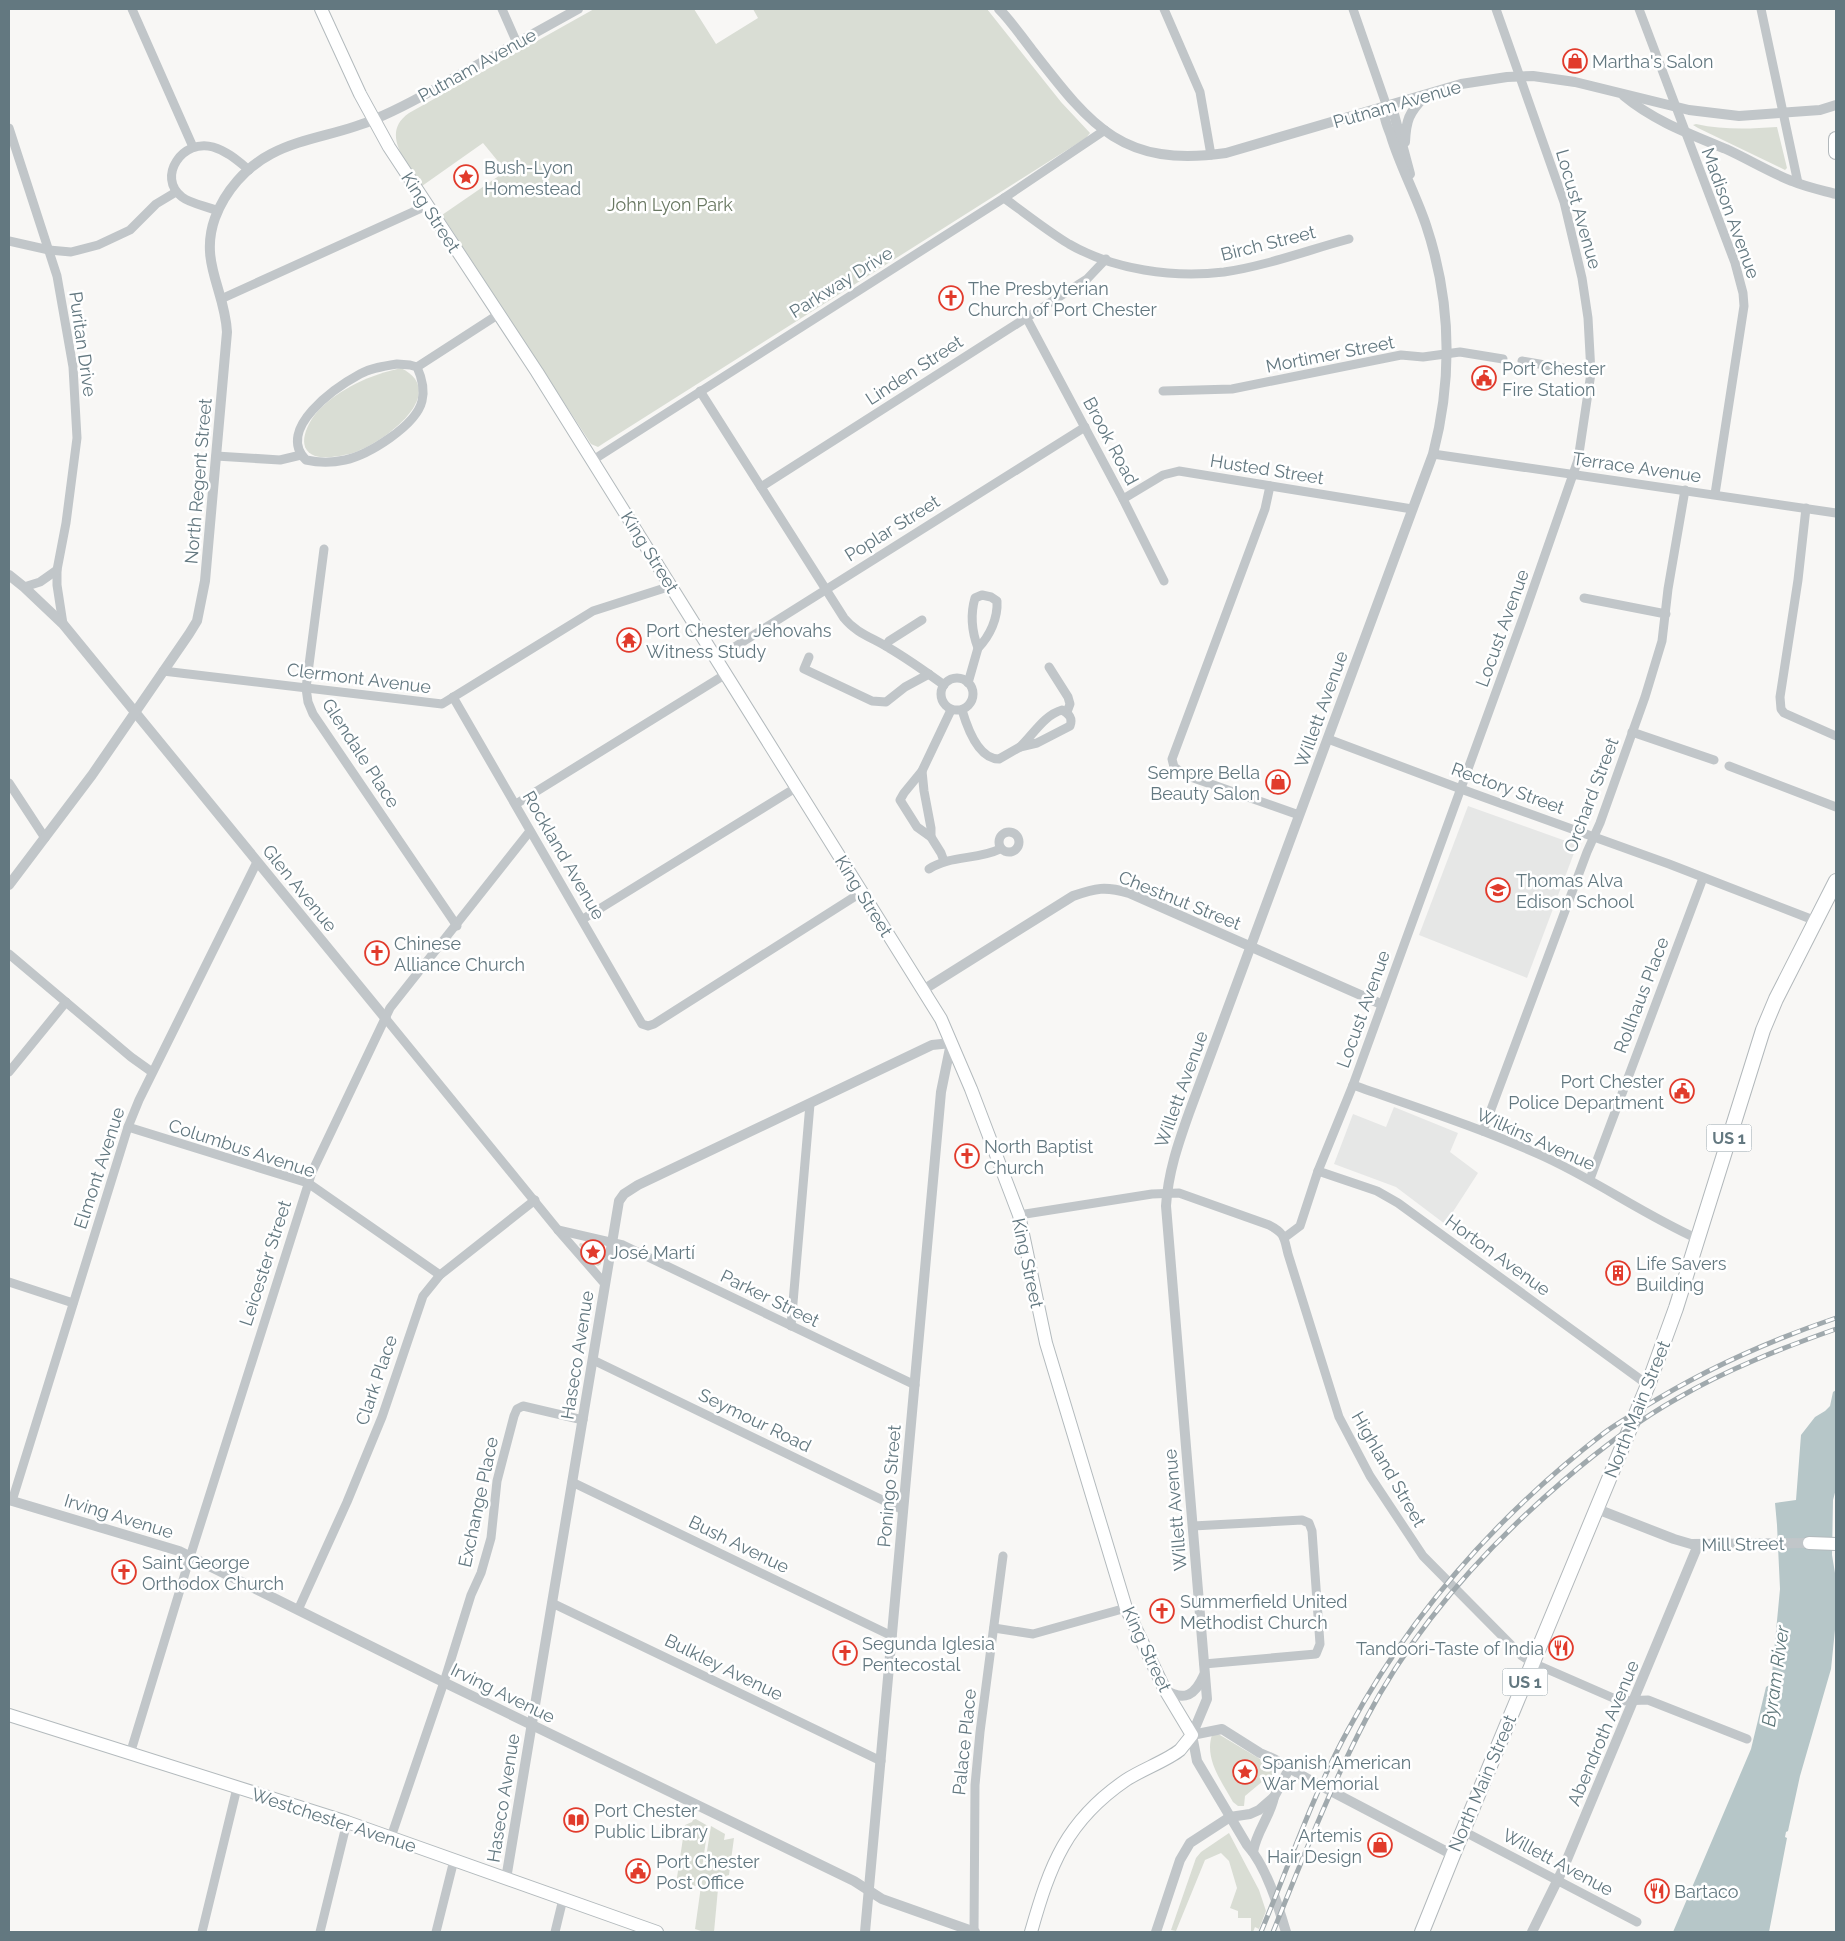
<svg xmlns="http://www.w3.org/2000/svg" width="1845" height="1941" font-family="Raleway,sans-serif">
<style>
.built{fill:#e6e7e6}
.green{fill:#d9ddd4}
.water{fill:#b6c6c8}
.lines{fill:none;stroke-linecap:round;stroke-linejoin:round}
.secondary-casing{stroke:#b3babd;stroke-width:14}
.primary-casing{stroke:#b2b8bb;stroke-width:16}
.minor{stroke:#c1c6c9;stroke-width:9}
.tertiary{stroke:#c1c6c9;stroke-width:10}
.secondary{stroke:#fff;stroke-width:12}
.primary{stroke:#fff;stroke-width:14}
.rail-casing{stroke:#a0a9ad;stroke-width:5}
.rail{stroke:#fff;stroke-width:3;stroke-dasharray:9;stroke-linecap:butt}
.labels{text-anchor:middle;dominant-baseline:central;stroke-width:5;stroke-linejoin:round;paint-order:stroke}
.shield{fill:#fff;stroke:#92a0a6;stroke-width:1}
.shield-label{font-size:16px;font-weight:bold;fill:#637880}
.poi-label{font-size:18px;fill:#637880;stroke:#fff;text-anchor:start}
.street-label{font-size:18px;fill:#637880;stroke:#fff}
.park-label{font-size:18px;fill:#697862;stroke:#fff}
.water-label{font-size:19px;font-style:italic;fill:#5e777a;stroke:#fff}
</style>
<rect width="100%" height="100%" fill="#f8f7f5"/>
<g class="built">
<path d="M1468 806 1577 845 1527 978 1419 935Z"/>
<path d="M1394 1107 1458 1133 1450 1152 1478 1173 1445 1224 1396 1187 1334 1164 1353 1114 1386 1127Z"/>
</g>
<g class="green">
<path d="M594 9H694L716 44 758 18 753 9H987L1061 102 1090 133 1086 138 604 443 598 447 591 444 442 215 506 171 483 143 422 186C408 164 379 134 409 113Z"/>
<path d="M1696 124C1723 130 1749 129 1777 127L1787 168 1785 170 1698 128 1693 125Z"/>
<path d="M401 368C453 394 378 447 349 454 340 456 325 459 315 456 294 448 308 422 318 411 340 388 370 375 401 368Z"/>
<path d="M580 1243 603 1248 601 1264 598 1266 594 1264 579 1245Z"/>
<path d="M1215 1734 1220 1735 1270 1765C1275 1771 1275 1777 1271 1783L1269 1776 1245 1796 1244 1806H1238L1233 1802C1222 1782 1204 1759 1212 1735Z"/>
<path d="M694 1818 708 1826 702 1868 704 1870 711 1826 725 1834 724 1840 734 1838 729 1875 719 1878 714 1932H704L695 1929 702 1879H699L697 1886 676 1884 685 1825 692 1822Z"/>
<path d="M1229 1833 1259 1890 1266 1911 1259 1929 1255 1927 1253 1932H1251V1918H1238V1911L1230 1908 1237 1888 1229 1861 1221 1853 1205 1860 1176 1931 1171 1930 1196 1858 1201 1852Z"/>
</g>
<path class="water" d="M1836 1390V1489L1833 1500 1832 1555 1836 1579V1620L1831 1669 1800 1776 1788 1831 1786 1832 1785 1837 1787 1838 1769 1932H1673L1751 1749 1766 1687 1771 1684 1780 1589 1777 1525 1775 1503 1796 1500 1801 1435 1815 1417 1825 1411 1830 1406 1833 1392Z"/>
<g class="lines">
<g class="secondary-casing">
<g id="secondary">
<path d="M321 9 360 94 389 147 537 372 941 1019 971 1089 1019 1215 1046 1343 1126 1608 1165 1690 1192 1735C1188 1740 1184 1745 1180 1750 1168 1760 1141 1770 1126 1780 1066 1821 1050 1865 1031 1932"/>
<path d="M1809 1543 1836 1544"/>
<path d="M9 1715 347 1822 657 1932"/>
</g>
</g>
<g class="primary-casing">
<g id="primary">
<path d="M1836 139V152"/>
<path d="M1422 1932 1453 1855 1648 1385 1676 1308 1763 1030 1776 999 1836 881"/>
</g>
</g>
<g class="minor">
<path d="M132 9 193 147"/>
<path d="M502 9 517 43"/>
<path d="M1164 9 1200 92 1211 155"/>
<path d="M1353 9 1387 107"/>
<path d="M1639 9 1735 263 1743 293 1744 306 1715 494"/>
<path d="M1761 9 1798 183"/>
<path d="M9 128 57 276 73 367 77 438 66 523 57 570V585L63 624"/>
<path d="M1004 198C1025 213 1046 230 1069 244 1114 270 1173 278 1224 272 1266 266 1308 250 1349 239"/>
<path d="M218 211C207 206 191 204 182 197 156 177 183 138 213 147 227 151 238 161 249 170"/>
<path d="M9 241 49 250 71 252 98 245 130 230 156 204 176 192"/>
<path d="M221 299 426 206"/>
<path d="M1026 317 1123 499 1164 581"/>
<path d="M1522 361 1591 373"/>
<path d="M397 364 410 365 417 367C422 378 425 389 422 401 416 426 368 455 345 460 332 463 319 463 306 460 275 429 336 387 360 374 371 368 384 366 397 364Z"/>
<path d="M417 367 499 314"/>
<path d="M700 391 844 618C856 633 873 638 889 648 908 659 926 672 944 685"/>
<path d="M1163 391 1232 389 1401 355 1423 357 1460 352 1503 359"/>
<path d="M1433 454 1836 513"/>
<path d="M216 456 280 460 301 455"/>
<path d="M593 460 1004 198 1105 130"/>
<path d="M1270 486 1265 509 1172 759 1174 767 1185 775 1299 815"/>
<path d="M761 487 1087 279 1106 259"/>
<path d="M1123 499 1163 475 1179 471 1412 509"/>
<path d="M1806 508 1798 580 1780 697 1781 709 1784 713 1836 736"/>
<path d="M324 549 306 688 308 702 313 714 457 926"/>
<path d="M24 587 40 582 57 570"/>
<path d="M982 595 991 597 997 601C998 618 990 636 978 648 972 632 970 615 975 598Z"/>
<path d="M1584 598 1666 614"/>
<path d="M886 646 889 641 922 620"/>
<path d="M809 657 804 669 872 701 886 702 905 687 929 674"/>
<path d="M717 658 1085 427"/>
<path d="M1049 667 1068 697 1070 704 1067 712"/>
<path d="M163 671 442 704 593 611 671 586"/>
<circle cx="957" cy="694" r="16"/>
<path d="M968 683 978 648"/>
<path d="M453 697 642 1024 648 1026 654 1024 862 892"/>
<path d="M962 710C967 727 978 759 999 759L1020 747"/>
<path d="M1062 710C1069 714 1073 718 1070 726L1037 743 1020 747C1033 735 1044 715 1062 710Z"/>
<path d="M1632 732 1714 760"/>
<path d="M1328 739 1461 789 1669 864 1816 921"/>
<path d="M1729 766 1836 807"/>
<path d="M922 771 924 791 931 828V837"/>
<path d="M9 783 45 838"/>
<path d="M516 804 726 674"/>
<circle cx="1009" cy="842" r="10"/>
<path d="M944 861 941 853 931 837 917 827 900 800 904 793 922 771 951 710"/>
<path d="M929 869C950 855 978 860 1000 849"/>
<path d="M583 919 797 787"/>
<path d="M9 954 131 1057 152 1072"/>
<path d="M386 1019 558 1230 605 1284"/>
<path d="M9 1072 66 1002"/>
<path d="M1353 1085C1415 1107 1478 1127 1538 1154 1593 1178 1642 1214 1698 1239"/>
<path d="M128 1127 308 1183 440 1275"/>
<path d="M1483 1131 1587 852 1600 823 1645 697 1662 641 1668 589 1685 490"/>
<path d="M1318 1171 1377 1191 1398 1203 1648 1385"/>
<path d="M1590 1179 1703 878"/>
<path d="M1019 1215 1152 1194 1179 1193 1269 1225C1285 1233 1284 1238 1288 1254L1339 1417 1370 1476 1423 1556 1522 1656 1533 1663 1620 1701 1648 1700 1747 1739"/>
<path d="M558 1230 623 1245 915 1385"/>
<path d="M1284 1238 1300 1226 1318 1171 1353 1085 1524 615 1578 460 1591 373 1588 318 1582 278 1564 202 1496 9"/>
<path d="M9 1282 73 1303"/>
<path d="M791 1326 810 1104"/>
<path d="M593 1360 903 1510"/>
<path d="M572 1482 892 1636"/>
<path d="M12 1501 128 1127 139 1100 257 862"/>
<path d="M1193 1526 1302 1520 1309 1523 1312 1531 1320 1644 1316 1654 1204 1664"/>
<path d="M552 1603 881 1761"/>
<path d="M298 1610 347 1502 382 1417 423 1296 440 1275 535 1200"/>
<path d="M994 1628 1033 1634 1126 1608"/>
<path d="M130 1754 190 1557 312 1172 390 1008 530 831"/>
<path d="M1463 1831 1637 1922"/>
<path d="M391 1837 444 1682 471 1595 481 1573 491 1538 497 1481 514 1416 517 1409 523 1406 583 1420"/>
<path d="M202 1932 237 1788"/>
<path d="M320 1932 347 1822"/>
<path d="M436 1932 454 1860"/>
<path d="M555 1932 563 1899"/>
<path d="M974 1932 975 1785 980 1732 1003 1556"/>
</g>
<g class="tertiary">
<path d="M999 9C1011 21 1021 36 1032 50 1091 126 1122 168 1226 153L1461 84 1507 77 1533 76 1575 82 1689 110 1739 116 1820 110 1836 105"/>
<path d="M1624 96C1654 121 1690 134 1726 149 1748 159 1769 172 1792 181 1806 187 1821 190 1836 194"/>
<path d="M1387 107 1394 114 1410 174"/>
<path d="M1405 142C1406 120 1409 113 1424 97"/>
<path d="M9 575 24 587 63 624 386 1019"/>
<path d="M9 885 92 775 189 634 197 621 205 581 227 332C225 290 199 262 215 218 225 191 246 167 271 154 303 137 342 134 375 119 404 107 432 91 459 75 499 53 538 31 578 9"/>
<path d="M923 990 1073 896C1096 888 1105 886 1129 893L1381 1004"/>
<path d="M9 1500 179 1551 433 1677 854 1881 882 1899 975 1932"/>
<path d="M1597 1509 1674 1539 1691 1544 1809 1543"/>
<path d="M1165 1690C1185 1702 1195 1695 1204 1675"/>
<path d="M1192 1735 1207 1699 1166 1206C1168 1173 1178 1144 1189 1113L1433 454C1453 377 1451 300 1426 225 1416 195 1400 166 1391 136 1389 130 1386 124 1385 118 1384 114 1386 110 1387 107"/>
<path d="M1192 1735 1222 1729 1260 1753 1274 1759 1308 1779 1453 1855"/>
<path d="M1192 1735 1197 1761 1247 1845C1266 1866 1278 1905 1286 1932"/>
<path d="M1253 1852C1256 1832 1270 1817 1274 1797"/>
<path d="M506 1879 619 1201 624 1194 638 1185 932 1045 951 1043 941 1092 865 1932"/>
<path d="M1156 1932 1180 1860 1190 1843 1230 1817 1250 1814 1259 1810 1274 1797 1290 1767"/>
<path d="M1532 1932 1563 1869 1698 1545"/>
</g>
<use href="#secondary" class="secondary"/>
<use href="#primary" class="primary"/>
<g class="rail-casing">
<g id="rail">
<path d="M1261 1932C1289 1865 1313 1794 1348 1730 1411 1613 1499 1514 1604 1433 1616 1424 1629 1417 1641 1409 1703 1370 1768 1341 1836 1318"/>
<path d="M1273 1932C1302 1860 1330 1788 1366 1719 1414 1627 1485 1548 1563 1481 1599 1450 1637 1421 1678 1398 1728 1369 1782 1348 1836 1329"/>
</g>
</g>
<use href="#rail" class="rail"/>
</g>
<defs>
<g id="shop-ring" transform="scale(1.25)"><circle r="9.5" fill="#fff" stroke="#e13b2c" stroke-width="1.5"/><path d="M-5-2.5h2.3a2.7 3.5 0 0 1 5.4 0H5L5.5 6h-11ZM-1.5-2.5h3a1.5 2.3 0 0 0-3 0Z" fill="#e13b2c"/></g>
<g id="sight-ring" transform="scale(1.25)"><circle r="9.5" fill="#fff" stroke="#e13b2c" stroke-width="1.5"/><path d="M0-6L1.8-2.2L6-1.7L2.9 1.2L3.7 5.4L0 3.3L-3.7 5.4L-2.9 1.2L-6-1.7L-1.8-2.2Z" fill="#e13b2c"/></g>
<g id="church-ring" transform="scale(1.25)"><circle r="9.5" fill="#fff" stroke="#e13b2c" stroke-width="1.5"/><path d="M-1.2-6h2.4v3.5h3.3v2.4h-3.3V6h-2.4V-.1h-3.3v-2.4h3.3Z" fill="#e13b2c"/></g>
<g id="civic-ring" transform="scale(1.25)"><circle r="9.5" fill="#fff" stroke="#e13b2c" stroke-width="1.5"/><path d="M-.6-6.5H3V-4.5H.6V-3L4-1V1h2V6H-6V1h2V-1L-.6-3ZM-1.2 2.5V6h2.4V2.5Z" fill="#e13b2c"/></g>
<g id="temple-ring" transform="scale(1.25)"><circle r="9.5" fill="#fff" stroke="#e13b2c" stroke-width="1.5"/><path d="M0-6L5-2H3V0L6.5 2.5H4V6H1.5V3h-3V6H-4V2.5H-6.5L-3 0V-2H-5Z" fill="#e13b2c"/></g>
<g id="school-ring" transform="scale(1.25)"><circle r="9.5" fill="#fff" stroke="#e13b2c" stroke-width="1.5"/><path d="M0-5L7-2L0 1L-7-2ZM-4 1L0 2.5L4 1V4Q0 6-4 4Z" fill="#e13b2c"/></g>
<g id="building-ring" transform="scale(1.25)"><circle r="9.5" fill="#fff" stroke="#e13b2c" stroke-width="1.5"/><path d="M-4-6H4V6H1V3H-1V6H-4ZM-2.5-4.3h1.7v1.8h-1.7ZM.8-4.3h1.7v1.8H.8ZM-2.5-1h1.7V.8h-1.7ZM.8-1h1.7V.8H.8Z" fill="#e13b2c"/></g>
<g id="restaurant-ring" transform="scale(1.25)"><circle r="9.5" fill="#fff" stroke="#e13b2c" stroke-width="1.5"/><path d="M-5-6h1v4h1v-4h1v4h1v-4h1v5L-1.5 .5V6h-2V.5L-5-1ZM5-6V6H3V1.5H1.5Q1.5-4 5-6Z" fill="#e13b2c"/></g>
<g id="library-ring" transform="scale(1.25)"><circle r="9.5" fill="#fff" stroke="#e13b2c" stroke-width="1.5"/><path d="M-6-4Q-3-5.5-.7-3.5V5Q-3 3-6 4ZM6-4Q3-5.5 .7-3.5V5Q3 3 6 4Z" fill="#e13b2c"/></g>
</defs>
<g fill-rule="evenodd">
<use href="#shop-ring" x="1575" y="61"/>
<use href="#sight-ring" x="466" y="177"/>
<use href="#church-ring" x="951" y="298"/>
<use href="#civic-ring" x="1484" y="378"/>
<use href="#temple-ring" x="629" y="640"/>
<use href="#shop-ring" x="1278" y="782"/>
<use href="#school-ring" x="1498" y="890"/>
<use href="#church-ring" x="377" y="953"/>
<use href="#civic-ring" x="1682" y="1091"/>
<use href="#church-ring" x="967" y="1156"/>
<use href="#sight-ring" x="593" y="1252"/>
<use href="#building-ring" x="1618" y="1273"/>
<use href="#church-ring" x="124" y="1572"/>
<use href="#church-ring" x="1162" y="1611"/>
<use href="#restaurant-ring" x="1561" y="1648"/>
<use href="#church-ring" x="845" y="1653"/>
<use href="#sight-ring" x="1245" y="1772"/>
<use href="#library-ring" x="576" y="1820"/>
<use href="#shop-ring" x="1380" y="1845"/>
<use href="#civic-ring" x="638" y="1871"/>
<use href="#restaurant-ring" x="1657" y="1891"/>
</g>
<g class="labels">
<g class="shield">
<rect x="1706.5" y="1124.5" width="45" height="27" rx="4"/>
<rect x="1502.5" y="1668.5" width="45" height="27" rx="4"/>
</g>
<g class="shield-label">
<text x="1729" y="1138">US 1</text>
<text x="1525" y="1682">US 1</text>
</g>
<g class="poi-label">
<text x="1592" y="61">Martha's Salon</text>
<text x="484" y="167">Bush-Lyon<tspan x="484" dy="21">Homestead</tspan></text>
<text x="968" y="288">The Presbyterian<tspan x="968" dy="21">Church of Port Chester</tspan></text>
<text x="1502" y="368">Port Chester<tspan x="1502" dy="21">Fire Station</tspan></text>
<text x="646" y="630">Port Chester Jehovahs<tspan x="646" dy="21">Witness Study</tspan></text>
<text x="1260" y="772" text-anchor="end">Sempre Bella<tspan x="1260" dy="21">Beauty Salon</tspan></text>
<text x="1516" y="880">Thomas Alva<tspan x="1516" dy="21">Edison School</tspan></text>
<text x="394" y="943">Chinese<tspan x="394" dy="21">Alliance Church</tspan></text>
<text x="1664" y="1081" text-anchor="end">Port Chester<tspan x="1664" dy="21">Police Department</tspan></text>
<text x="984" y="1146">North Baptist<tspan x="984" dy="21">Church</tspan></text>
<text x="610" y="1252">José Martí</text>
<text x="1636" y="1263">Life Savers<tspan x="1636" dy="21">Building</tspan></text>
<text x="142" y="1562">Saint George<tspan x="142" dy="21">Orthodox Church</tspan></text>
<text x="1180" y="1601">Summerfield United<tspan x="1180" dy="21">Methodist Church</tspan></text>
<text x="862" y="1643">Segunda Iglesia<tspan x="862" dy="21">Pentecostal</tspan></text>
<text x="1544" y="1648" text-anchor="end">Tandoori-Taste of India</text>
<text x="1262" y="1762">Spanish American<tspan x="1262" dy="21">War Memorial</tspan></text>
<text x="594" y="1810">Port Chester<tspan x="594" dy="21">Public Library</tspan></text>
<text x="1362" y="1835" text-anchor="end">Artemis<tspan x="1362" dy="21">Hair Design</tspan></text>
<text x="656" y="1861">Port Chester<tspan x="656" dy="21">Post Office</tspan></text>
<text x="1674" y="1891">Bartaco</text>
</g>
<g class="street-label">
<text transform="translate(477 65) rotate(-29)">Putnam Avenue</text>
<text transform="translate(1397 104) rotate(-16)">Putnam Avenue</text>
<text transform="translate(1579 209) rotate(74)">Locust Avenue</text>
<text transform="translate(431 212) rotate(57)">King Street</text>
<text transform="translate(1731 213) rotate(70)">Madison Avenue</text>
<text transform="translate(1268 243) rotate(-14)">Birch Street</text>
<text transform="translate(841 282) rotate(-32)">Parkway Drive</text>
<text transform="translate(83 344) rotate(82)">Puritan Drive</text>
<text transform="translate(1330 354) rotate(-11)">Mortimer Street</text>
<text transform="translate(914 370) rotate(-33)">Linden Street</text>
<text transform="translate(1111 441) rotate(62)">Brook Road</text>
<text transform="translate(1637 467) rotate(8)">Terrace Avenue</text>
<text transform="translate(1267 469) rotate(9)">Husted Street</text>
<text transform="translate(198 481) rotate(-85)">North Regent Street</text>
<text transform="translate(892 528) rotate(-32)">Poplar Street</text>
<text transform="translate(650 552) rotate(58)">King Street</text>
<text transform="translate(1502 628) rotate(-70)">Locust Avenue</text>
<text transform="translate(359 678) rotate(7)">Clermont Avenue</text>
<text transform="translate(1321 709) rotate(-70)">Willett Avenue</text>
<text transform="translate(361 753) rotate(57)">Glendale Place</text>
<text transform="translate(1508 788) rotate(20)">Rectory Street</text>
<text transform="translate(1591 795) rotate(-69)">Orchard Street</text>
<text transform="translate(564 855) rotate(60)">Rockland Avenue</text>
<text transform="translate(300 888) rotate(51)">Glen Avenue</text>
<text transform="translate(864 896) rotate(58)">King Street</text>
<text transform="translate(1180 900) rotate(22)">Chestnut Street</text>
<text transform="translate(1641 995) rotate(-69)">Rollhaus Place</text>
<text transform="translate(1363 1009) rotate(-70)">Locust Avenue</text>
<text transform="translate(1181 1089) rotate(-70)">Willett Avenue</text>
<text transform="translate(1536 1139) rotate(24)">Wilkins Avenue</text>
<text transform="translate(242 1148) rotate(18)">Columbus Avenue</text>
<text transform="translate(99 1168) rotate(-72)">Elmont Avenue</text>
<text transform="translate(1498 1255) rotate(36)">Horton Avenue</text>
<text transform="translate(265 1263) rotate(-72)">Leicester Street</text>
<text transform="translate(1028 1263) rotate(78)">King Street</text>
<text transform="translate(770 1298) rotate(26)">Parker Street</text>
<text transform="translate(577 1355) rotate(-81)">Haseco Avenue</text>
<text transform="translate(376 1380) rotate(-71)">Clark Place</text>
<text transform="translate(1637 1409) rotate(-68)">North Main Street</text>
<text transform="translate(755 1420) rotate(26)">Seymour Road</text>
<text transform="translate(1389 1469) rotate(60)">Highland Street</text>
<text transform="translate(889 1486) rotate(-85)">Poningo Street</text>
<text transform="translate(478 1502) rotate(-78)">Exchange Place</text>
<text transform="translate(1175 1510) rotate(-95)">Willett Avenue</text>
<text transform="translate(119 1516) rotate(17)">Irving Avenue</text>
<text transform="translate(739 1544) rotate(26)">Bush Avenue</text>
<text transform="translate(1743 1544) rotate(-1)">Mill Street</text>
<text transform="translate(1147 1649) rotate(65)">King Street</text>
<text transform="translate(724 1667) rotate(26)">Bulkley Avenue</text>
<text transform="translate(503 1693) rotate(26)">Irving Avenue</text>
<text transform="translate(1603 1733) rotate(-67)">Abendroth Avenue</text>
<text transform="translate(964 1742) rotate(-84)">Palace Place</text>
<text transform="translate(1482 1783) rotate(-67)">North Main Street</text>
<text transform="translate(503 1798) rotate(-81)">Haseco Avenue</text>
<text transform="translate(334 1820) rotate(18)">Westchester Avenue</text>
<text transform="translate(1558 1862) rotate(28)">Willett Avenue</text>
</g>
<g class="park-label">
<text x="670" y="204">John Lyon Park</text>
</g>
<g class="water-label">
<text transform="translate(1775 1676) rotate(-82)">Byram River</text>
</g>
</g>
<rect width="1845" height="1941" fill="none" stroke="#637880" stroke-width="20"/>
</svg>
